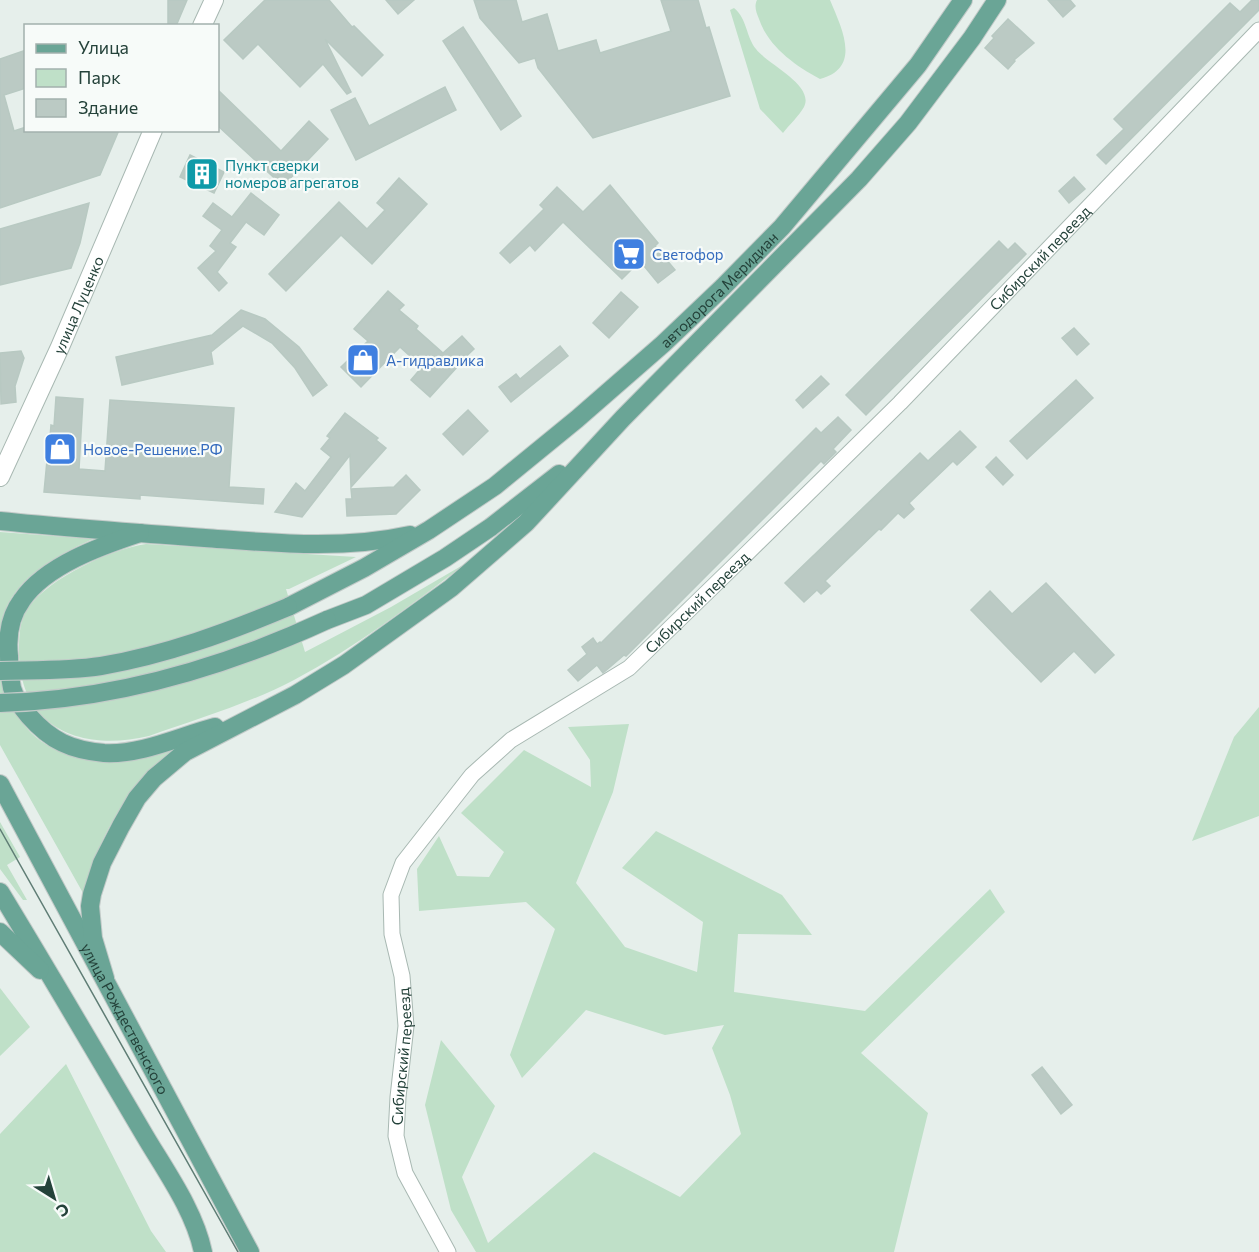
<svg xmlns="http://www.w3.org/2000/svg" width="1259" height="1252" font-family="Commissioner,sans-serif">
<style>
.green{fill:#bfe0c8}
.building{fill:#bbcac4;stroke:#b8c9c2;stroke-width:1.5}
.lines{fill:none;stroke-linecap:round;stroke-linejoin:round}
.minor-casing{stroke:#a8b8b2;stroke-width:17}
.tertiary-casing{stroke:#a8b8b2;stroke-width:20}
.primary-casing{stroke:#c2cac8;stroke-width:20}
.minor{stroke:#fff;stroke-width:15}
.tertiary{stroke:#fff;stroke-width:18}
.primary{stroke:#6aa596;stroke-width:18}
.tram{stroke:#5f7d75;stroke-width:1.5}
.primary-bridge-casing{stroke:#c2cac8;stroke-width:20;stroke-linecap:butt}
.primary-bridge{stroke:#6aa596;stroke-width:18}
.labels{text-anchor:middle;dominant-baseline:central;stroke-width:4.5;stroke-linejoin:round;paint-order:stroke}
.culture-label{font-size:15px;fill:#0d838f;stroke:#f7fbf9;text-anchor:start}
.shop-label{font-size:15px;fill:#366cbe;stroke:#f7fbf9;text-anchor:start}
.street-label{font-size:15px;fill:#24423a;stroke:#f7fbf9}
</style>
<rect width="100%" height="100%" fill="#e6efeb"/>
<g class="green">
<path d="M757 0H830C841 27 863 68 820 79 794 65 768 46 759 19 756 12 754 6 757 0Z"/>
<path d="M734 8C747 18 746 37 756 49 767 64 815 85 804 107 799 116 789 125 783 133L760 109 730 10Z"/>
<path d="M0 532 93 539C53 557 6 582 0 630Z"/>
<path d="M146 544 356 557 289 589H286L305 652 391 607 468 562C411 605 356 647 294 680 248 704 197 719 149 736 83 752 20 729 19 653 19 638 19 621 28 608 49 578 111 549 146 544Z"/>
<path d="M0 670C16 714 22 739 70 755L174 749C127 785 100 836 83 893L0 745Z"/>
<path d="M1259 707V816L1192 841 1234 737Z"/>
<path d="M629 724 613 792 576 883 625 947 697 972 703 922 622 868 656 831 782 895 812 935 738 934 734 992 865 1011 990 889 1005 912 861 1053 928 1113 894 1252H476L451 1210 425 1105 441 1040 495 1106 462 1177 488 1243 594 1152 680 1197 741 1134 730 1095 712 1048 724 1025 665 1035 586 1010 522 1078 510 1055 555 929 526 902 419 911 417 869 439 836 457 876 489 877 504 852 461 813 524 750 591 787 590 760 568 727Z"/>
<path d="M0 822 20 857 7 865 27 900H23L0 869Z"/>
<path d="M0 988 30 1027 0 1056Z"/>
<path d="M66 1064 151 1231 166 1252H0V1134Z"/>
</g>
<g class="building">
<path d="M168 0H187L176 26H168Z"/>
<path d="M265 0H329L352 27 354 26 383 55 362 76 325 39 351 92 347 94 323 64 300 87 258 44 243 59 224 40Z"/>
<path d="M386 0H414L398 14Z"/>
<path d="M474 0H516L522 22 547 14 558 51 596 40 600 53 671 31 661 0H698L706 28 709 27 730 96 593 138 538 68 535 58 519 63 480 18Z"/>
<path d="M1048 0H1070L1075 6 1063 17Z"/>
<path d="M1252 0H1259V10L1106 164 1097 155 1124 129 1114 119 1230 3 1240 12Z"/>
<path d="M1008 19 1034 43 1014 60 1015 61 1008 69 985 48 994 38 992 36Z"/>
<path d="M463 27 521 116 501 130 443 41Z"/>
<path d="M26 50V88L4 95 14 131 26 127V130H119L100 175 0 208V59Z"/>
<path d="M445 87 456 110 356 160 331 110 355 98 369 126Z"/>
<path d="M218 90 281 151 309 121 328 139 283 186 218 126Z"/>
<path d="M190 155 224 172 214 193 180 177Z"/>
<path d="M1074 177 1085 189 1069 203 1059 191Z"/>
<path d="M399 178 427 204 372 264 341 235 286 291 269 274 339 202 367 229 385 210 377 203Z"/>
<path d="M610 185 658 243 655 246 675 270 658 283 640 261 622 279 563 222 535 251 530 245 510 263 500 253 544 209 540 205 557 187 583 212Z"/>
<path d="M251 193 279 215 264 235 246 222 230 243 236 247 217 272 227 283 219 291 198 268 216 251 210 246 222 230 203 216 213 203 232 217Z"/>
<path d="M89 203 80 243 71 268 0 285V229Z"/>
<path d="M999 241 1008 250 1015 243 1026 254 866 415 846 395Z"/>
<path d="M388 291 404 305 399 310 418 326 416 329 443 353 462 336 474 349 457 365 458 366 430 397 411 380 422 367 400 347 361 387 341 367 368 341 354 329Z"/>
<path d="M621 292 638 307 609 338 593 323Z"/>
<path d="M241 310 265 319 299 347 327 385 313 396 295 368 272 343 243 326 211 352 213 364 122 385 116 357 212 335Z"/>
<path d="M1074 328 1089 344 1077 355 1062 338Z"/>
<path d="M560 346 568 356 511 402 499 387 516 374 520 379Z"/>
<path d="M21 351 24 358 15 386 16 402 1 404 0 353Z"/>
<path d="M821 376 829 384 803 408 796 400Z"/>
<path d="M1076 380 1093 398 1027 459 1010 441Z"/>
<path d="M56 397 83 399 79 469 105 471 110 400 234 408 229 487 264 489 263 504 140 495V499L44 492 48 450H49L51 425 54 426Z"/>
<path d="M468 410 488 431 463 455 443 434Z"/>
<path d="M345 413 378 438 376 440 386 448 351 487 350 455 302 517 275 512 296 483 305 491 331 457 321 449 330 438 327 436Z"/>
<path d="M838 417 851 430 833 449 836 452 824 464 821 461 626 656 624 655 603 673 597 665 578 681 568 670 587 654 582 647 593 638 597 644 600 642 601 643 816 428 821 433Z"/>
<path d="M960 431 976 447 957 465 953 461 909 503 914 509 904 518 898 513 881 530 879 529 825 581 830 586 821 594 817 590 804 602 785 583 920 453 928 461Z"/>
<path d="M996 457 1013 475 1003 485 986 467Z"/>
<path d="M406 475 420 490 396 514 347 516 346 499H352L351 489 394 487Z"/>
<path d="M1046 583 1114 655 1095 673 1074 651 1041 682 971 610 990 591 1012 614Z"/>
<path d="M1042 1067 1072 1105 1061 1114 1032 1075Z"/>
</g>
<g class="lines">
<g class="minor-casing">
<g id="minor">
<path id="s1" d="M448 1252 405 1173 396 1136 398 1097 406 1026 402 976 392 934 391 895 403 863 472 775 511 740 629 668 730 570 900 403 1259 30"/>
</g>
</g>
<g class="tertiary-casing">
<g id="tertiary">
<path d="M202 26 214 0"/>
<path id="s2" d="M0 477 60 347 153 130"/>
</g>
</g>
<g class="primary-casing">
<g id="primary">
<path d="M0 521C68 528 137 533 205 538 274 543 342 550 410 535"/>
<path d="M140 533C101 546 46 565 22 600 10 616 7 637 9 656 9 667 10 678 12 688 15 698 22 708 29 716 51 741 71 750 104 753 142 755 180 736 215 727"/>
<path id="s3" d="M288 607 364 568 429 530 495 486 577 419 663 344 723 287 782 227 918 65 963 0"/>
<path d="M327 620 366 605 445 558 491 527 559 474"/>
<path id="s4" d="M0 784 250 1252"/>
<path d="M0 892C48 971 95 1051 142 1131 164 1169 194 1209 203 1252"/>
<path d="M0 932 40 970"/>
<path d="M105 978 93 938 90 906 92 894 102 863 121 826 137 798 154 778 185 752 295 695 344 665 451 588 526 523 623 418 859 179 908 123 972 38 997 0"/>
</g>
</g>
<use href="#minor" class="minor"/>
<use href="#tertiary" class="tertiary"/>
<use href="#primary" class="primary"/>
<path class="tram" d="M0 829 238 1252"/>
<g class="primary-bridge-casing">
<g id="primary-bridge">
<path d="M0 671C33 670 68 671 101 666 166 655 228 632 288 607"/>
<path d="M0 703C113 700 225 667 327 620"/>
</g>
</g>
<use href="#primary-bridge" class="primary-bridge"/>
</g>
<defs>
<g id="building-square" transform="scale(1.725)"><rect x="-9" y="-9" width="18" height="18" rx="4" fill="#0f9aa8" stroke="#f7fbf9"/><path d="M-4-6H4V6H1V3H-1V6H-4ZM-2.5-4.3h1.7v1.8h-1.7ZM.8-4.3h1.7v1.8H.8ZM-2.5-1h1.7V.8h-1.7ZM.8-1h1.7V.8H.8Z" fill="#fff"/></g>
<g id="supermarket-square" transform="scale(1.725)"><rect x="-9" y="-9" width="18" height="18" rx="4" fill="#3f7fe0" stroke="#f7fbf9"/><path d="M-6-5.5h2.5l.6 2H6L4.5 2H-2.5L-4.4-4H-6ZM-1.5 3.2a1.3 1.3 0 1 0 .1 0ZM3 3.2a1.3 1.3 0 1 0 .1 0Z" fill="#fff"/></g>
<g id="shop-square" transform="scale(1.725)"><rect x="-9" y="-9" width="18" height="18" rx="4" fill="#3f7fe0" stroke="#f7fbf9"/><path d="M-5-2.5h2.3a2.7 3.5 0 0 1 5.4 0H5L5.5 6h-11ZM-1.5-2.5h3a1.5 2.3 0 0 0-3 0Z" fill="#fff"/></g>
</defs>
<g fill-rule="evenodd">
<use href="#building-square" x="202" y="174"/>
<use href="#supermarket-square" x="629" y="254"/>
<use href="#shop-square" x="363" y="360"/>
<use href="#shop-square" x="60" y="449"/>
</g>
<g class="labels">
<g class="culture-label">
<text x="225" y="165">Пункт сверки<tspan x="225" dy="17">номеров агрегатов</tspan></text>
</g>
<g class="shop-label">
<text x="652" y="254">Светофор</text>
<text x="386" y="360">А-гидравлика</text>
<text x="83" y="449">Новое-Решение.РФ</text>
</g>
<g class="street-label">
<text stroke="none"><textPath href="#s1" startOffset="1288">Сибирский переезд</textPath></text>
<text stroke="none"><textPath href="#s3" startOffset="538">автодорога Меридиан</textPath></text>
<text stroke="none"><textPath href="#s2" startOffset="189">улица Луценко</textPath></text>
<text stroke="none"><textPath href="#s1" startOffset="802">Сибирский переезд</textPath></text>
<text stroke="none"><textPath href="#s4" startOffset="266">улица Рождественского</textPath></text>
<text stroke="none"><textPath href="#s1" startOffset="208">Сибирский переезд</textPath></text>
</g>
</g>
<rect x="24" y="24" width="195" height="108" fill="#f7fbf9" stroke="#a3b1ad" stroke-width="1.5"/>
<rect x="36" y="44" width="30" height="9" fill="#6aa596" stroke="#a3b1ad" stroke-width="1.5"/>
<text x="78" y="54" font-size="18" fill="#24423a">Улица</text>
<rect x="36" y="69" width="30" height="18" fill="#bfe0c8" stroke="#a3b1ad" stroke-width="1.5"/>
<text x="78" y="84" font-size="18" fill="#24423a">Парк</text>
<rect x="36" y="99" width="30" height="18" fill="#bbcac4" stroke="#a3b1ad" stroke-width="1.5"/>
<text x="78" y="114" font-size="18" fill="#24423a">Здание</text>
<g transform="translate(54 1198) rotate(143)" stroke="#f7fbf9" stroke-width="4.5" paint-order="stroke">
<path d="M0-4.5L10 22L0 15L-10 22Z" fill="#24423a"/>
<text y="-9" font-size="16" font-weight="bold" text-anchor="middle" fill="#24423a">С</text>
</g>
</svg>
